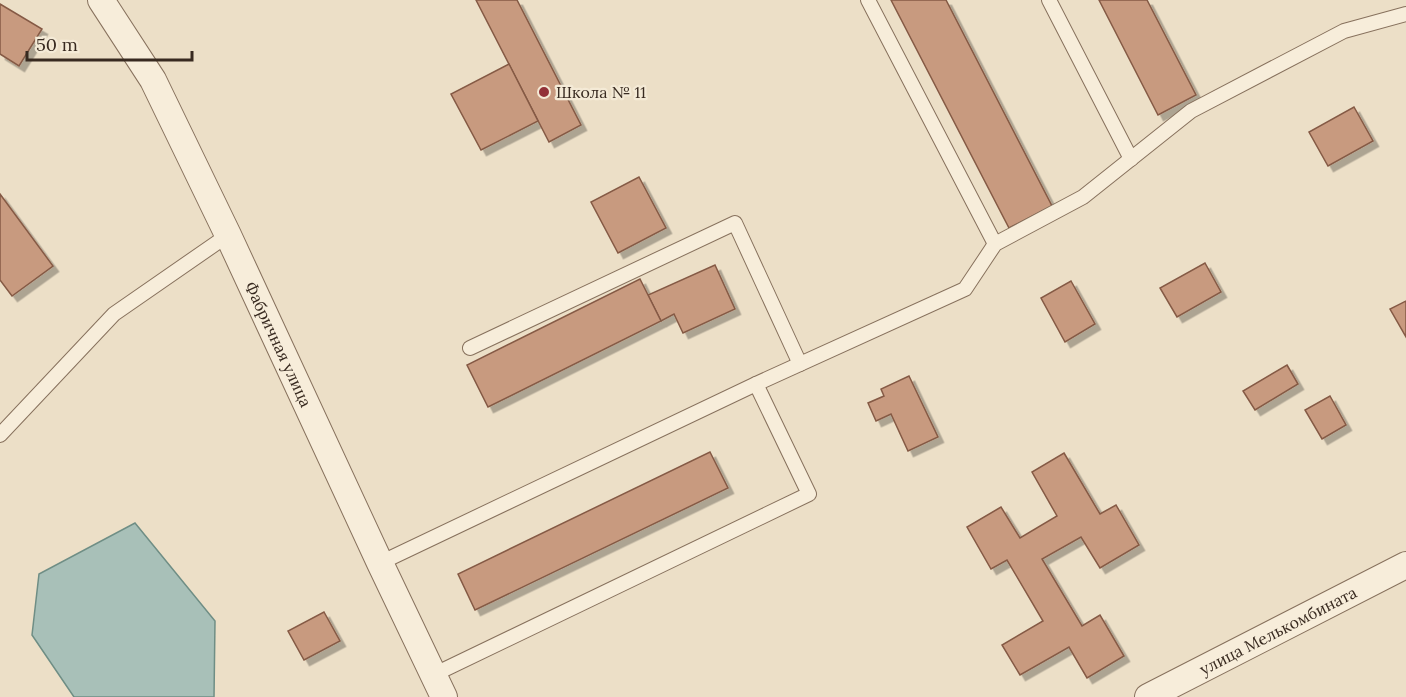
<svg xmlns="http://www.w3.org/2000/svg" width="1406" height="697" font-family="Lora,serif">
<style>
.water{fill:#a8c0b8;stroke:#6f8e85;stroke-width:1.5}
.building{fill:#c89a7f;stroke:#855a45;stroke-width:1.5;filter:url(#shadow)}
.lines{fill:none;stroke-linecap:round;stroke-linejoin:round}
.service-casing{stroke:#87715d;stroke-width:16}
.minor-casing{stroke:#87715d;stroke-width:28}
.service{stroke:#f7edda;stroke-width:14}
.minor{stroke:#f7edda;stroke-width:26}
.poi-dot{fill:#923137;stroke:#f4ead6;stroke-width:2}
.labels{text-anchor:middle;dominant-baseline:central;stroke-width:4.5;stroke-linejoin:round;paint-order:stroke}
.poi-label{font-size:16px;fill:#382a20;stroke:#f4ead6;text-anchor:start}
.street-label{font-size:16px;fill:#382a20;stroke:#f4ead6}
</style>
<defs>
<filter id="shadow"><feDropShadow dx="5.5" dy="5.5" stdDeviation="0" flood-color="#0004"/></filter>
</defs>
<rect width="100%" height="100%" fill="#ecdfc7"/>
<path class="water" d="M135 523 215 621 214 697H74L32 635 39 574Z"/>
<g class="building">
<path d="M476 0H517L581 125 549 142Z"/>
<path d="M891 0H946L1052 206 1009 228Z"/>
<path d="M1099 0H1147L1196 95 1158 115Z"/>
<path d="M0 4 42 29 19 66 0 54Z"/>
<path d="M509 64 538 121 481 150 451 94Z"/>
<path d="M1354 107 1373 141 1328 166 1309 132Z"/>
<path d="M639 177 666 228 618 253 591 202Z"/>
<path d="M0 194 53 266 12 296 0 280Z"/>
<path d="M1205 263 1221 292 1177 317 1160 288Z"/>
<path d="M715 265 735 309 683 333 674 314 661 321 648 295Z"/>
<path d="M640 279 661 321 488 407 467 365Z"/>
<path d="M1071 281 1095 324 1065 342 1041 298Z"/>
<path d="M1406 301V337L1390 309Z"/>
<path d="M1287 365 1298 384 1255 410 1243 391Z"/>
<path d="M909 376 938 437 908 451 891 414 876 421 868 403 884 396 881 389Z"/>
<path d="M1330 396 1346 425 1322 439 1305 410Z"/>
<path d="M710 452 728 488 475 610 458 574Z"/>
<path d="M1064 453 1100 514 1116 505 1139 545 1100 568 1081 537 1042 559 1082 626 1100 615 1124 656 1087 678 1069 647 1020 675 1002 645 1043 621 1007 560 991 569 967 527 1001 507 1020 538 1057 516 1032 472Z"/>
<path d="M324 612 340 641 304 660 288 631Z"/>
</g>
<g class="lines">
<g class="service-casing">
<g id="service">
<path d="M868 0 995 244"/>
<path d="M1049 0 1131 159"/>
<path d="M470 348 735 223 800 364"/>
<path d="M0 435 114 314 228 235"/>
<path d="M380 563 756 384 965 289 995 244 1083 197 1191 111 1344 31 1406 14"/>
<path d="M433 675 809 494 756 384"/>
</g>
</g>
<g class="minor-casing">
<g id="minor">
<path id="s1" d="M101 0 153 80 228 235 380 563 444 697"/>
<path id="s2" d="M1148 697 1406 565"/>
</g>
</g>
<use href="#service" class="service"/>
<use href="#minor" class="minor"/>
</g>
<circle class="poi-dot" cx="544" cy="92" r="6"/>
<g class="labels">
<g class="poi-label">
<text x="556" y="92">Школа № 11</text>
</g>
<g class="street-label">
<text stroke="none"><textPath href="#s1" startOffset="388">Фабричная улица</textPath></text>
<text stroke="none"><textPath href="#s2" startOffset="146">улица Мелькомбината</textPath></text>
</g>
</g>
<path d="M27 51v9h165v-9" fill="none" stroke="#382a20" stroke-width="3"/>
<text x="36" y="51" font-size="18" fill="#382a20" stroke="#f4ead6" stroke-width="4.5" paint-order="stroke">50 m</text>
</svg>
